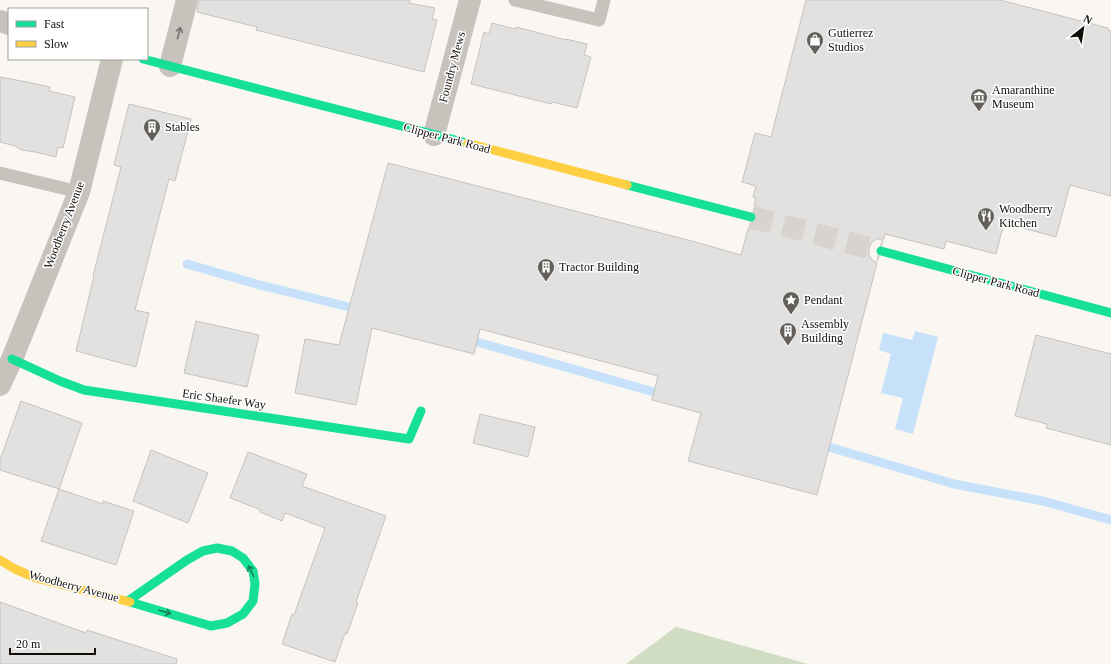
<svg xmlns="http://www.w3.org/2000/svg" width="1111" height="664" font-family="'Times New Roman',serif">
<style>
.forest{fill:#d1ddc3}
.water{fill:#c6e1f9}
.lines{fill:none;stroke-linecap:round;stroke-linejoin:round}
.stream{stroke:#c6e1f9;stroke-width:9}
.building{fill:#e3e0e0;stroke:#c5c2c2}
.secondary-tunnel{stroke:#d7d4d0;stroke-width:22;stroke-dasharray:22 11;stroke-linecap:butt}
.lane{stroke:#c8c2bd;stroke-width:13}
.street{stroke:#c8c2bd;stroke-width:22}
.fast{stroke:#16e098;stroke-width:9}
.slow{stroke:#ffcf43;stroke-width:9}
.oneway{stroke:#76716c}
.oneway2{stroke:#148258}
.labels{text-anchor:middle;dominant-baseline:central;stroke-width:3;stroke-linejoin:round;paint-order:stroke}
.poi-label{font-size:12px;fill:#110e0a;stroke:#fff;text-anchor:start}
.street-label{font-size:12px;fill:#110e0a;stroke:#fff}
</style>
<rect width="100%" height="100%" fill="#faf7f3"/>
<path class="forest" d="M677 626V627L808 664H626Z"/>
<path class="water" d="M915 331 938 337 913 434 895 429 903 398 881 393 891 354 879 350 883 333 912 340Z"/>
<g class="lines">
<g class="stream">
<path d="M187 264 260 285 349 307"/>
<path d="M477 342 654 392"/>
<path d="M829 447 954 484 1043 501 1111 520"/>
</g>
</g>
<g class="building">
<path d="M199 0H410L409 3 435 8 432 19 437 20 424 72 256 30 257 27 197 12Z"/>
<path d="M806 0H1000L1108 28V30L1111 31V196L1070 185 1056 237 1004 223 996 254 946 241 944 249 885 234 884 239H877L872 242 869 248V255L872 260 877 263 817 495 688 461 701 413 652 400 658 376 480 329 474 354 372 328 356 405 295 393 305 339 339 345 388 163 692 241 741 255 748 229H754L760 226 763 220V213L760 208 754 205 756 198 753 197 756 186 742 182 755 133 771 137Z"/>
<path d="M492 23 515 29 516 27 566 40V39L587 44 584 55 591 57 577 108 552 102 551 104 471 84 484 32 489 34Z"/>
<path d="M0 77 27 82 50 87 49 91 75 97 63 148 58 147 56 157 35 152 22 150 15 146 0 142Z"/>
<path d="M129 104 191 119 175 181 169 179 135 310 149 313 136 367 76 351 94 276H93L121 167 114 165Z"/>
<path d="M196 321 259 335 247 387 184 373Z"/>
<path d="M1036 335 1111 354V445L1046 428 1047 424 1015 416Z"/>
<path d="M21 401 82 423 59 489 103 504V501L134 511 116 565 41 541 59 489 0 470V460Z"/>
<path d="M480 414 535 427 528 457 473 443Z"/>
<path d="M151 450 208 473 188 523 133 501Z"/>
<path d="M248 452 307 474 302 486 386 516 356 602 358 603 347 634 345 633 335 662 282 644 292 614 294 615 325 528 285 513 282 521 260 512 261 510 230 498Z"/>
<path d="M0 602 86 633 87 630 177 659 176 664H0Z"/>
</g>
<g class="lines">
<path class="secondary-tunnel" d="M751 217 881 251"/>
<g class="lane">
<path d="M515 0 599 20 604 0"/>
<path d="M0 173 79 192"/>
</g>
<g class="street">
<path d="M0 21 9 24"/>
<path d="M170 66 187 0"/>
<path d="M434 135 470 0"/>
<path d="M0 385 12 359 79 192 112 59"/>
</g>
<g class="fast">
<path d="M143 59 467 143"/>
<path d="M627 185 751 217"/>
<path d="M881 251 1111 313"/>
<path d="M12 359 60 381 84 390 409 439 421 411"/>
<path d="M128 601 187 560 203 551 217 548 232 551 243 558 253 571 255 584 253 601 243 614 227 623 211 626 130 602"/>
</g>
<g class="slow">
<path d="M467 143 627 185"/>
<path d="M0 560 15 569 36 578 130 602"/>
</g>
</g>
<defs><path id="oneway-shaft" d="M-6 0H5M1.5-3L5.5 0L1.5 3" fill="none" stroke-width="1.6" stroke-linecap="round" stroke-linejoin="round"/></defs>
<use class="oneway" href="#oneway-shaft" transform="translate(179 33) rotate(-75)"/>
<g class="oneway2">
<use href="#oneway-shaft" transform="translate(251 571) rotate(-117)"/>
<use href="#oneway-shaft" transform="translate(165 612) rotate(16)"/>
</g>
<defs>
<g id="shop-pin" transform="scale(0.9)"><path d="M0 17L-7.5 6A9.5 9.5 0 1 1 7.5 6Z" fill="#63605c" stroke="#fff"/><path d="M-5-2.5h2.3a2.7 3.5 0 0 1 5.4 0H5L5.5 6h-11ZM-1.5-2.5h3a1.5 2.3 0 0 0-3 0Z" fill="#fff"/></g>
<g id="museum-pin" transform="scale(0.9)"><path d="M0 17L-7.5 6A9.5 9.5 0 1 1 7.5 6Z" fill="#63605c" stroke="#fff"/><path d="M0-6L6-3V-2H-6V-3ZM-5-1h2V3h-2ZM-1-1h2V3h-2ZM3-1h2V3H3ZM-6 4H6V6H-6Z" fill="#fff"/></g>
<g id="building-pin" transform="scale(0.9)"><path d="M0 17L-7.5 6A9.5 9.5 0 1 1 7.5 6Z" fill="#63605c" stroke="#fff"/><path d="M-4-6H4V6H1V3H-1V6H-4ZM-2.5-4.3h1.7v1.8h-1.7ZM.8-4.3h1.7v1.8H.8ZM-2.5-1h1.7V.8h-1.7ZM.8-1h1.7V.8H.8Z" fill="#fff"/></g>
<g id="restaurant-pin" transform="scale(0.9)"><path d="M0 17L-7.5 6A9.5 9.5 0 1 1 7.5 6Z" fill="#63605c" stroke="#fff"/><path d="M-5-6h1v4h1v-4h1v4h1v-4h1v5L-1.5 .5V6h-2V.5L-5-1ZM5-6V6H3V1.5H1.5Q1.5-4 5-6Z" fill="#fff"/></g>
<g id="sight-pin" transform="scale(0.9)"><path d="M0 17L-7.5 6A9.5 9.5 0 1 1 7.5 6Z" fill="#63605c" stroke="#fff"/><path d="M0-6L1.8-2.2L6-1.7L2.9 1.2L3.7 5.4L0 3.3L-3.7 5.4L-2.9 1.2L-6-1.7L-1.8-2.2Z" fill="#fff"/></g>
</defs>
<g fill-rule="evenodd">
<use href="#shop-pin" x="815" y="40"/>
<use href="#museum-pin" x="979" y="97"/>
<use href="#building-pin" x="152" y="127"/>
<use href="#restaurant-pin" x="986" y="216"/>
<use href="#building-pin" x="546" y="267"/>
<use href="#sight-pin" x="791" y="300"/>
<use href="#building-pin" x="788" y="331"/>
</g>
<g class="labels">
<g class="poi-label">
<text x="828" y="33">Gutierrez<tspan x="828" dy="14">Studios</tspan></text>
<text x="992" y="90">Amaranthine<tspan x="992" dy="14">Museum</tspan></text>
<text x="165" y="127">Stables</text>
<text x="999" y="209">Woodberry<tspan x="999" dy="14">Kitchen</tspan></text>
<text x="559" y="267">Tractor Building</text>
<text x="804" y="300">Pendant</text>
<text x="801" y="324">Assembly<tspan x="801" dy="14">Building</tspan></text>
</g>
<g class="street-label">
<text transform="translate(452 67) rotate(-75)">Foundry Mews</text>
<text transform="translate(447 138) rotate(15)">Clipper Park Road</text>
<text transform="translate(64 225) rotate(-69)">Woodberry Avenue</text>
<text transform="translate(996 282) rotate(15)">Clipper Park Road</text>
<text transform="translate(224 399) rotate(8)">Eric Shaefer Way</text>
<text transform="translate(74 586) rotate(15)">Woodberry Avenue</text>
</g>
</g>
<rect x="8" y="8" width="140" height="52" fill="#ffffff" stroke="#a09f9d"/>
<rect x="16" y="21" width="20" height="6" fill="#16e098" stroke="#a09f9d"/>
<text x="44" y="28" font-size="12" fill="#110e0a">Fast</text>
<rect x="16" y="41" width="20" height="6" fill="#ffcf43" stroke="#a09f9d"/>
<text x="44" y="48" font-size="12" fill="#110e0a">Slow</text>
<g transform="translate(1083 28) rotate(30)" stroke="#ffffff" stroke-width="3" paint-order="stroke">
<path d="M0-3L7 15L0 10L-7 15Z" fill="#110e0a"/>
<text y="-6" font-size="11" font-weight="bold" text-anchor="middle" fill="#110e0a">N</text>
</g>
<path d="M10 648v6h85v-6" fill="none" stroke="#110e0a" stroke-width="2"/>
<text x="16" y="648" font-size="12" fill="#110e0a" stroke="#ffffff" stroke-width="3" paint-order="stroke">20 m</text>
</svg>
